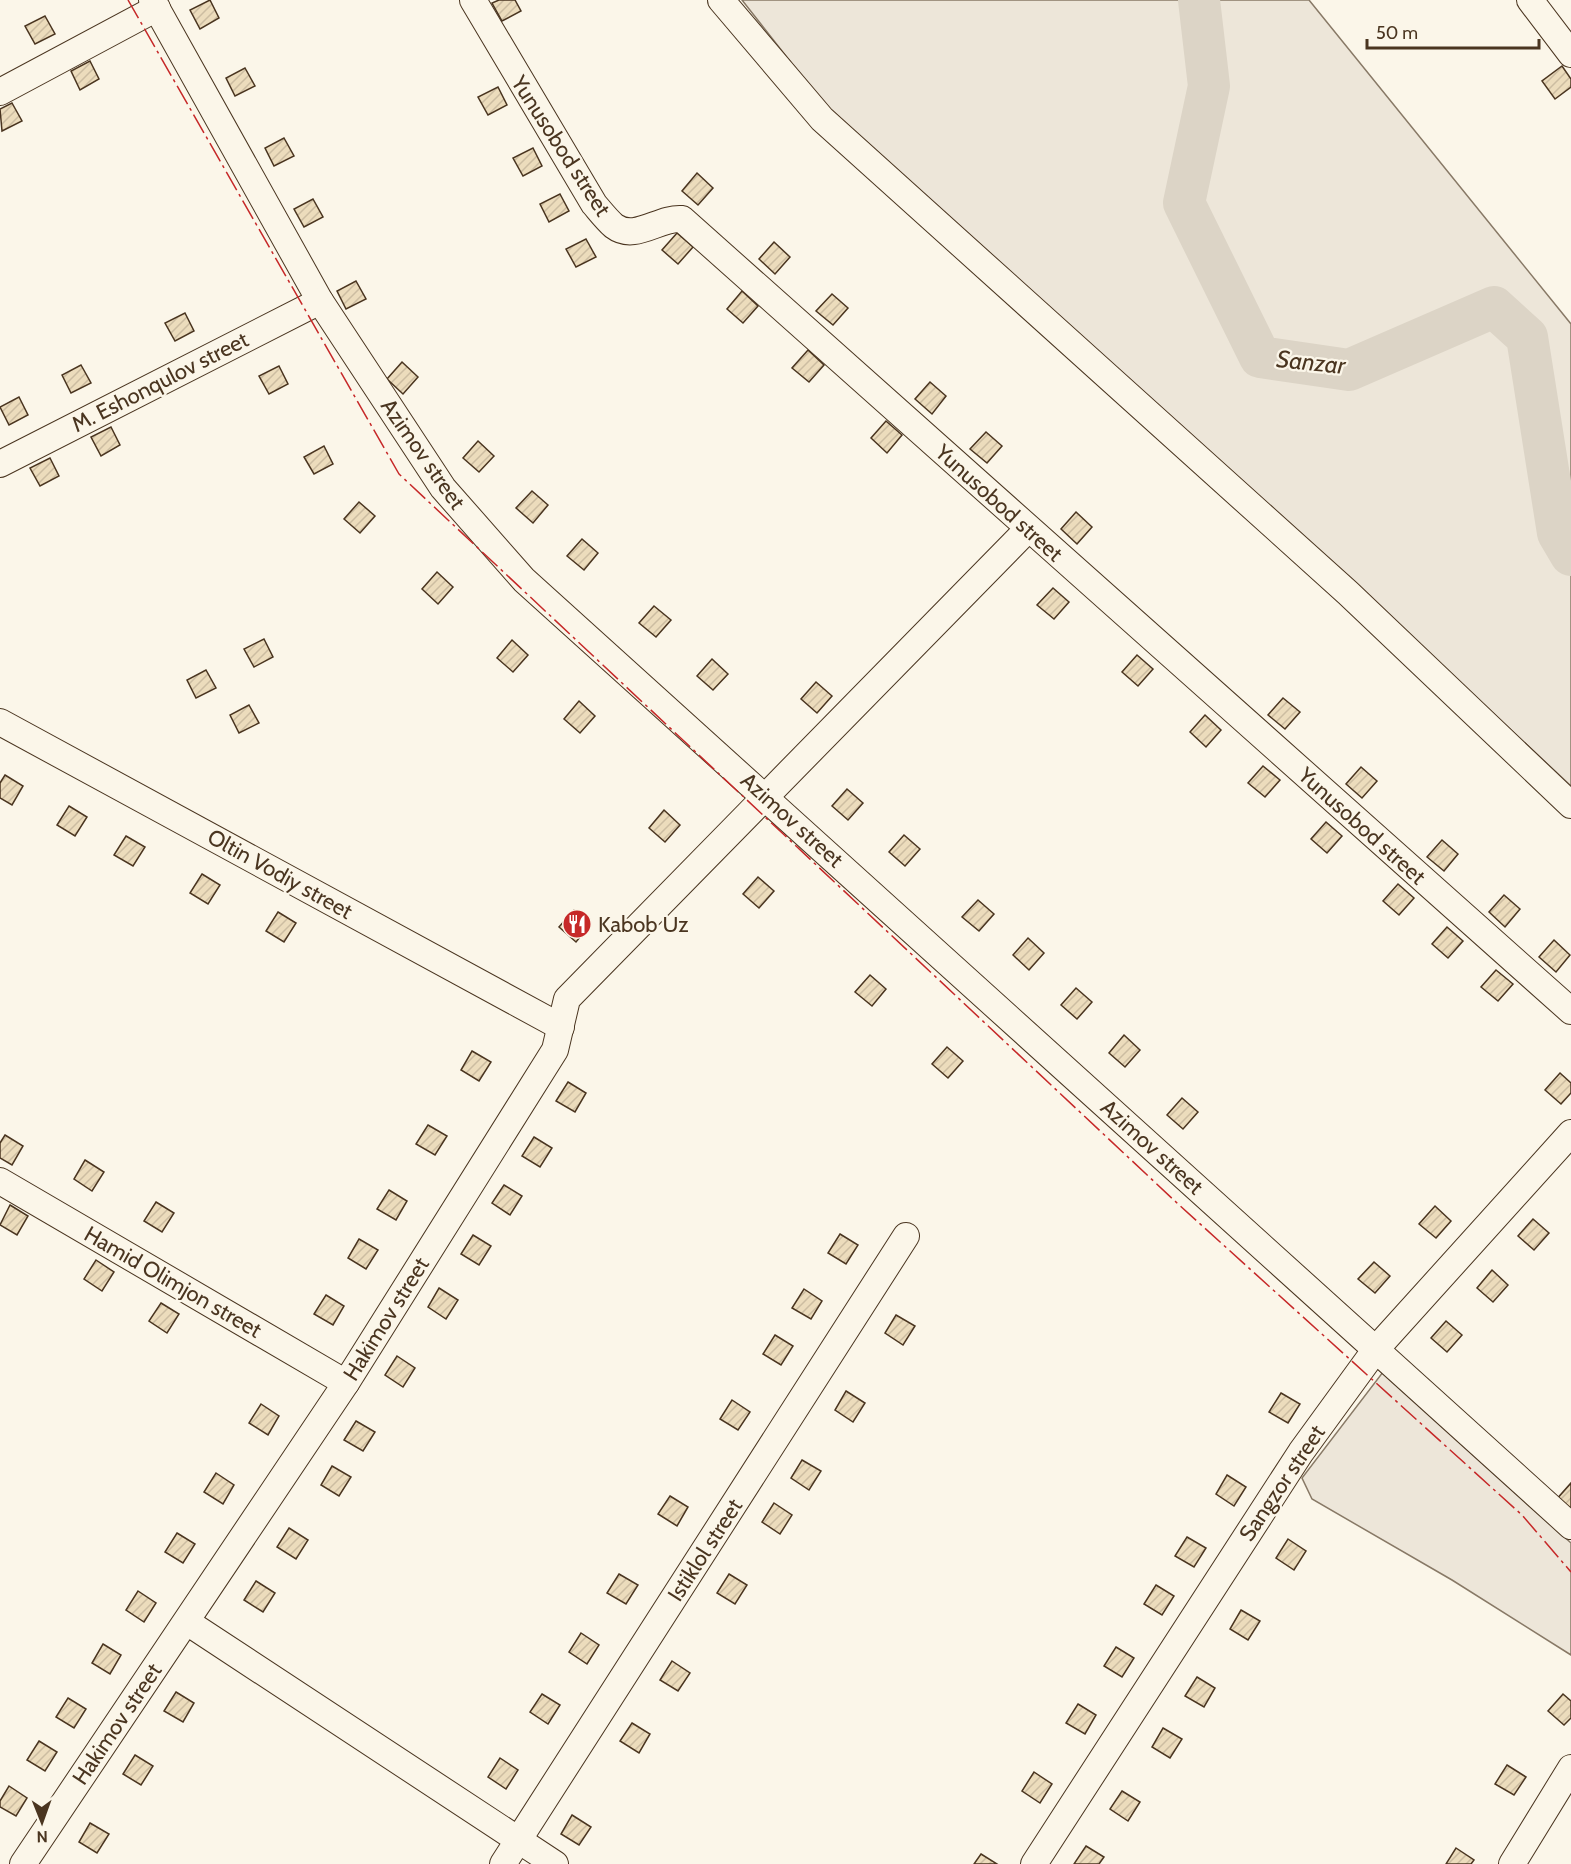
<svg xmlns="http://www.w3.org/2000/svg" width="1571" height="1864" font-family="Cabin,sans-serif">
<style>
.green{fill:#ede6d9;stroke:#887966;stroke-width:1.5}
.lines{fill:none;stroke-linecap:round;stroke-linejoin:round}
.river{stroke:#dcd4c6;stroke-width:42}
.building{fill:url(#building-hatch);stroke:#4a3520;stroke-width:1.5}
.minor-casing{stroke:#4a3520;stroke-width:28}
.minor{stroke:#fbf6e9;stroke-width:26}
.power{stroke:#c62828;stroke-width:1.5;stroke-dasharray:21 4.5 3 4.5;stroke-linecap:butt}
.labels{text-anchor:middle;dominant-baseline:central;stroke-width:4.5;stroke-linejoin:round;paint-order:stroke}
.street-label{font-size:22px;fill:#4a3520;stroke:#fbf6e9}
.poi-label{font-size:22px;fill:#4a3520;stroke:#fbf6e9;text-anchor:start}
.water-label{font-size:24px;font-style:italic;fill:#4a3520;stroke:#fbf6e9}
</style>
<defs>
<pattern id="building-hatch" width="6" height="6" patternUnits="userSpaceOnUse" patternTransform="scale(1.5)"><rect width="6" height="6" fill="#ecdcbc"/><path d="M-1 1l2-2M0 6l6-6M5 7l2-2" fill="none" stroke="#ccbda1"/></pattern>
</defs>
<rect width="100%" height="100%" fill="#fbf6e9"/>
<g class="green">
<path d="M742 0H1309L1571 324V786L1301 534 822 102Z"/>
<path d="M1383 1372 1571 1543V1655L1452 1580 1312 1499 1302 1478Z"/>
</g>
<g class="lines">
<path class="river" d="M1199 0 1209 86 1184 203 1260 357 1349 370 1494 307 1527 337 1558 533 1571 555"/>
</g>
<g class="building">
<path d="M210 0 219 18 200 29 190 10Z"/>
<path d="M499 0H515L521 11 502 21 492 3Z"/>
<path d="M45 16 55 34 35 44 25 26Z"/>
<path d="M90 61 99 79 80 90 71 71Z"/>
<path d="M1562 66 1571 79V87L1555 99 1542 81Z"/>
<path d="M245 68 255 86 235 96 226 78Z"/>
<path d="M498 87 507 105 488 115 478 97Z"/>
<path d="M12 103 22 121 2 131 0 109Z"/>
<path d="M284 138 294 156 274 166 265 148Z"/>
<path d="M533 148 542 166 523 176 513 158Z"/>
<path d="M697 173 713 188 698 205 682 191Z"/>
<path d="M560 194 569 211 549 222 540 204Z"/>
<path d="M313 199 323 217 304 227 294 209Z"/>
<path d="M677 233 693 247 678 264 662 250Z"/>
<path d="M586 239 596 257 576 267 566 249Z"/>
<path d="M774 242 790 257 775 274 759 259Z"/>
<path d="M356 281 366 299 346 309 337 291Z"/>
<path d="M742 291 758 306 743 323 727 309Z"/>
<path d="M832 294 848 308 833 325 816 311Z"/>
<path d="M185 313 194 331 175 341 165 323Z"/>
<path d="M808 350 824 365 809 382 792 368Z"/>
<path d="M402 362 418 377 403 394 387 379Z"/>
<path d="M81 365 91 383 71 393 62 375Z"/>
<path d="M279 366 288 384 269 394 259 376Z"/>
<path d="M930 382 946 396 932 414 915 399Z"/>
<path d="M19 397 28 415 9 425 0 407Z"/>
<path d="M886 421 902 435 887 453 871 438Z"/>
<path d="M111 427 120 445 101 456 91 437Z"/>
<path d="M986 432 1002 446 987 463 970 449Z"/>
<path d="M478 441 494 456 479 472 463 458Z"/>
<path d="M324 446 333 464 314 474 304 457Z"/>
<path d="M50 458 59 476 40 486 30 468Z"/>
<path d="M532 491 548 505 533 523 516 508Z"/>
<path d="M359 502 375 516 360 533 344 519Z"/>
<path d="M1076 512 1092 527 1077 544 1061 529Z"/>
<path d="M582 539 598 553 584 570 567 556Z"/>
<path d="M437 572 453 587 438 604 422 589Z"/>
<path d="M1053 588 1069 602 1054 619 1037 605Z"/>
<path d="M654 606 671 620 656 637 639 623Z"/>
<path d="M264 639 273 657 254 667 244 649Z"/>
<path d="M512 640 528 655 513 672 497 658Z"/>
<path d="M1137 655 1153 669 1138 686 1122 672Z"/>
<path d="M712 659 728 674 713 690 697 676Z"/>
<path d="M206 670 216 688 196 698 187 680Z"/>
<path d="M816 682 832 696 817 713 801 699Z"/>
<path d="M1283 698 1300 712 1285 729 1268 715Z"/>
<path d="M579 701 595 716 580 733 564 719Z"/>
<path d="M249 705 259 723 239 733 230 715Z"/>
<path d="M1205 715 1221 730 1206 747 1190 732Z"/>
<path d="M1263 766 1280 780 1265 797 1248 783Z"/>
<path d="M1361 767 1377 781 1362 798 1346 784Z"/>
<path d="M5 775 23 786 12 805 0 798V783Z"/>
<path d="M847 789 863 803 848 820 832 806Z"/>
<path d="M69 806 87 817 75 836 57 825Z"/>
<path d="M664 810 680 825 665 842 649 828Z"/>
<path d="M1326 822 1342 836 1327 853 1311 839Z"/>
<path d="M904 835 920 849 905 866 889 852Z"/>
<path d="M126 836 145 847 133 866 114 855Z"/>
<path d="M1442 840 1458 854 1444 871 1427 857Z"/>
<path d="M202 874 220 885 208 904 190 893Z"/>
<path d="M758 877 774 891 759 908 743 894Z"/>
<path d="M1398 884 1414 898 1399 915 1383 901Z"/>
<path d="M1504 895 1520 909 1505 927 1489 912Z"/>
<path d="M978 900 994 914 979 931 962 917Z"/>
<path d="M574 910 590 925 576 942 559 927Z"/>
<path d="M278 912 296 923 284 942 266 931Z"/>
<path d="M1447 927 1463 941 1448 958 1432 944Z"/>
<path d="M1028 938 1044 953 1029 970 1013 955Z"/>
<path d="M1554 940 1570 955 1556 972 1539 957Z"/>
<path d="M1496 970 1513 984 1498 1001 1481 987Z"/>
<path d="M870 975 886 989 872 1006 855 992Z"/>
<path d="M1076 988 1092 1002 1077 1019 1061 1005Z"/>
<path d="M1124 1035 1140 1050 1125 1067 1109 1053Z"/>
<path d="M947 1047 963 1061 948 1078 932 1064Z"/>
<path d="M472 1051 491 1062 479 1081 461 1070Z"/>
<path d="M1560 1073 1571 1083V1093L1561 1104 1545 1090Z"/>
<path d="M568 1082 586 1093 575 1112 556 1101Z"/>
<path d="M1182 1098 1198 1112 1183 1129 1167 1115Z"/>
<path d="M428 1125 447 1136 435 1155 416 1144Z"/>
<path d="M5 1135 23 1146 12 1165 0 1158V1143Z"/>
<path d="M534 1137 552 1148 540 1167 522 1156Z"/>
<path d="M85 1160 104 1172 92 1191 74 1179Z"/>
<path d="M504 1185 522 1196 510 1215 492 1203Z"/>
<path d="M389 1190 407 1201 396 1220 377 1209Z"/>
<path d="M156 1202 174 1213 162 1232 144 1221Z"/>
<path d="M10 1205 28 1216 17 1235 0 1225Z"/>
<path d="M1435 1206 1451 1221 1436 1238 1419 1224Z"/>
<path d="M1533 1219 1549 1233 1534 1250 1518 1236Z"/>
<path d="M840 1234 858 1245 846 1264 828 1253Z"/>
<path d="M473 1235 491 1246 479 1265 461 1254Z"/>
<path d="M359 1239 378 1250 366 1269 348 1258Z"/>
<path d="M96 1260 114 1272 102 1291 84 1279Z"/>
<path d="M1374 1262 1390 1276 1375 1293 1358 1279Z"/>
<path d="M1492 1270 1508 1285 1493 1302 1477 1288Z"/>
<path d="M439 1288 458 1300 446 1319 428 1307Z"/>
<path d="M804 1289 822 1301 811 1319 792 1308Z"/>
<path d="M326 1295 344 1306 333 1325 314 1314Z"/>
<path d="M161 1303 179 1314 167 1333 149 1321Z"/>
<path d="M896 1315 915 1326 903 1345 885 1333Z"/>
<path d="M1446 1321 1462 1335 1447 1352 1431 1338Z"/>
<path d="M775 1335 793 1346 781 1365 763 1354Z"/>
<path d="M397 1356 415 1368 403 1387 385 1375Z"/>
<path d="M846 1391 865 1403 853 1422 835 1410Z"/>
<path d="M1281 1393 1300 1404 1288 1423 1269 1412Z"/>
<path d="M732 1400 750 1412 738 1430 720 1419Z"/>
<path d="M261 1404 279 1416 268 1435 249 1423Z"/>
<path d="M356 1421 375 1432 363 1451 344 1440Z"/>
<path d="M802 1460 821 1471 809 1490 791 1478Z"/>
<path d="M332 1466 351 1477 339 1496 321 1485Z"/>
<path d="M216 1473 234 1485 223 1504 204 1492Z"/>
<path d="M1227 1475 1246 1487 1234 1506 1216 1494Z"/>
<path d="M1571 1483V1515L1555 1501Z"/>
<path d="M670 1496 688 1507 677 1526 658 1514Z"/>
<path d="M774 1503 792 1515 780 1534 762 1522Z"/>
<path d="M289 1528 308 1540 296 1559 277 1547Z"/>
<path d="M177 1533 195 1544 183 1563 165 1552Z"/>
<path d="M1187 1537 1206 1548 1194 1567 1175 1556Z"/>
<path d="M1288 1539 1306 1551 1294 1570 1276 1558Z"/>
<path d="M619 1574 638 1585 626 1604 607 1593Z"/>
<path d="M729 1574 747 1585 735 1604 717 1593Z"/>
<path d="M256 1581 275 1593 263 1612 244 1600Z"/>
<path d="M1156 1585 1174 1596 1162 1615 1144 1604Z"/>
<path d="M138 1591 156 1603 144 1622 126 1610Z"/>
<path d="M1241 1610 1260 1621 1248 1640 1230 1629Z"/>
<path d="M581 1633 599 1645 587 1664 569 1652Z"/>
<path d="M103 1644 121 1655 110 1674 92 1663Z"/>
<path d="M1116 1647 1134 1658 1122 1677 1104 1666Z"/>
<path d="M672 1661 690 1673 678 1691 660 1680Z"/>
<path d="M1197 1677 1215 1688 1204 1707 1185 1696Z"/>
<path d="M176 1692 194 1703 183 1722 164 1711Z"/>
<path d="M542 1694 560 1705 548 1724 530 1712Z"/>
<path d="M1563 1694 1571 1701V1718L1564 1725 1548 1711Z"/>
<path d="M68 1698 86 1709 74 1728 56 1717Z"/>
<path d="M1078 1704 1096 1715 1085 1734 1066 1723Z"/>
<path d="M632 1723 650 1734 639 1753 620 1741Z"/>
<path d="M1163 1728 1182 1739 1170 1758 1152 1747Z"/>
<path d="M39 1741 57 1752 45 1771 27 1760Z"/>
<path d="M135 1755 153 1766 141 1785 123 1774Z"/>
<path d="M500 1758 518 1770 506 1789 488 1777Z"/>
<path d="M1507 1765 1526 1777 1514 1795 1495 1784Z"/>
<path d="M1034 1772 1052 1784 1040 1803 1022 1791Z"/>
<path d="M9 1786 27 1798 16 1816 0 1807V1801Z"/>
<path d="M1122 1791 1140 1802 1128 1821 1110 1809Z"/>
<path d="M572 1815 591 1827 579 1845 561 1834Z"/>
<path d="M90 1823 109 1834 97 1853 79 1842Z"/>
<path d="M1086 1846 1104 1857 1099 1864H1074Z"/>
<path d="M1456 1848 1474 1860 1471 1864H1446Z"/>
<path d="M981 1854 997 1864H974Z"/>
</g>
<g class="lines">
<g class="minor-casing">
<g id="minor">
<path d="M152 0 320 301 443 488 524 580 1571 1526"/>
<path d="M473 0 594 204C600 211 607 220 614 226 635 242 659 217 682 219L1571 1011"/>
<path d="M721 0 822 119 1348 593 1571 805"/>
<path d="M1530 0 1571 54"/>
<path d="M0 92 157 8"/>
<path d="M0 464 320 301"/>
<path d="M0 722 561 1027"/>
<path d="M0 1181 346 1383"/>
<path d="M187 1622 555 1864"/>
<path d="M23 1864 346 1383 555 1050 567 999 1028 529"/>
<path d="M503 1864 906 1236"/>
<path d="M1034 1864 1301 1452 1376 1349 1571 1133"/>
<path d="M1512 1864 1571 1768"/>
</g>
</g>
<use href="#minor" class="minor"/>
<path class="power" d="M128 0 399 474 1177 1203 1522 1515 1571 1572"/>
</g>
<defs>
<g id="restaurant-disc" transform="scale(1.5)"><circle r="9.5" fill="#c62828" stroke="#fbf6e9"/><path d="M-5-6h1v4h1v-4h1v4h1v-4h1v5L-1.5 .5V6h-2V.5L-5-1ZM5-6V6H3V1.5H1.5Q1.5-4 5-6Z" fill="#fff"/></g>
</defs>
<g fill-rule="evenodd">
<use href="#restaurant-disc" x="577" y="924"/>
</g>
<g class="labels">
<g class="street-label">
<text transform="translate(561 146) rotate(57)">Yunusobod street</text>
<text transform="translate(160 382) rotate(-27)">M. Eshonqulov street</text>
<text transform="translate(423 454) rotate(55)">Azimov street</text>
<text transform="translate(999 503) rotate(42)">Yunusobod street</text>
<text transform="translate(792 820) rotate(42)">Azimov street</text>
<text transform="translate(1362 826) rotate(42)">Yunusobod street</text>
<text transform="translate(280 874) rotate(29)">Oltin Vodiy street</text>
<text transform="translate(1152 1147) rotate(42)">Azimov street</text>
<text transform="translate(173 1282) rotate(30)">Hamid Olimjon street</text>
<text transform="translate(386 1319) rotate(-58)">Hakimov street</text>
<text transform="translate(1282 1483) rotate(-56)">Sangzor street</text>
<text transform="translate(705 1550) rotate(-57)">Istiklol street</text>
<text transform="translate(117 1724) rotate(-56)">Hakimov street</text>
</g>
<g class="poi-label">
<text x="598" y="924">Kabob Uz</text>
</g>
<g class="water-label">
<text transform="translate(1311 362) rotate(6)">Sanzar</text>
</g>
</g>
<g transform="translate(42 1822) rotate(179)" stroke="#fbf6e9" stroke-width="4.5" paint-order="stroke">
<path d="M0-4.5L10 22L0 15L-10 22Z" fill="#4a3520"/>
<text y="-9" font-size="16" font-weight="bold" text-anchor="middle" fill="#4a3520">N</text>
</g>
<path d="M1367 39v9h172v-9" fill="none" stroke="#4a3520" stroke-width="3"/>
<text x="1376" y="39" font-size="18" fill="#4a3520" stroke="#fbf6e9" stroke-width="4.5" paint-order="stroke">50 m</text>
</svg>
